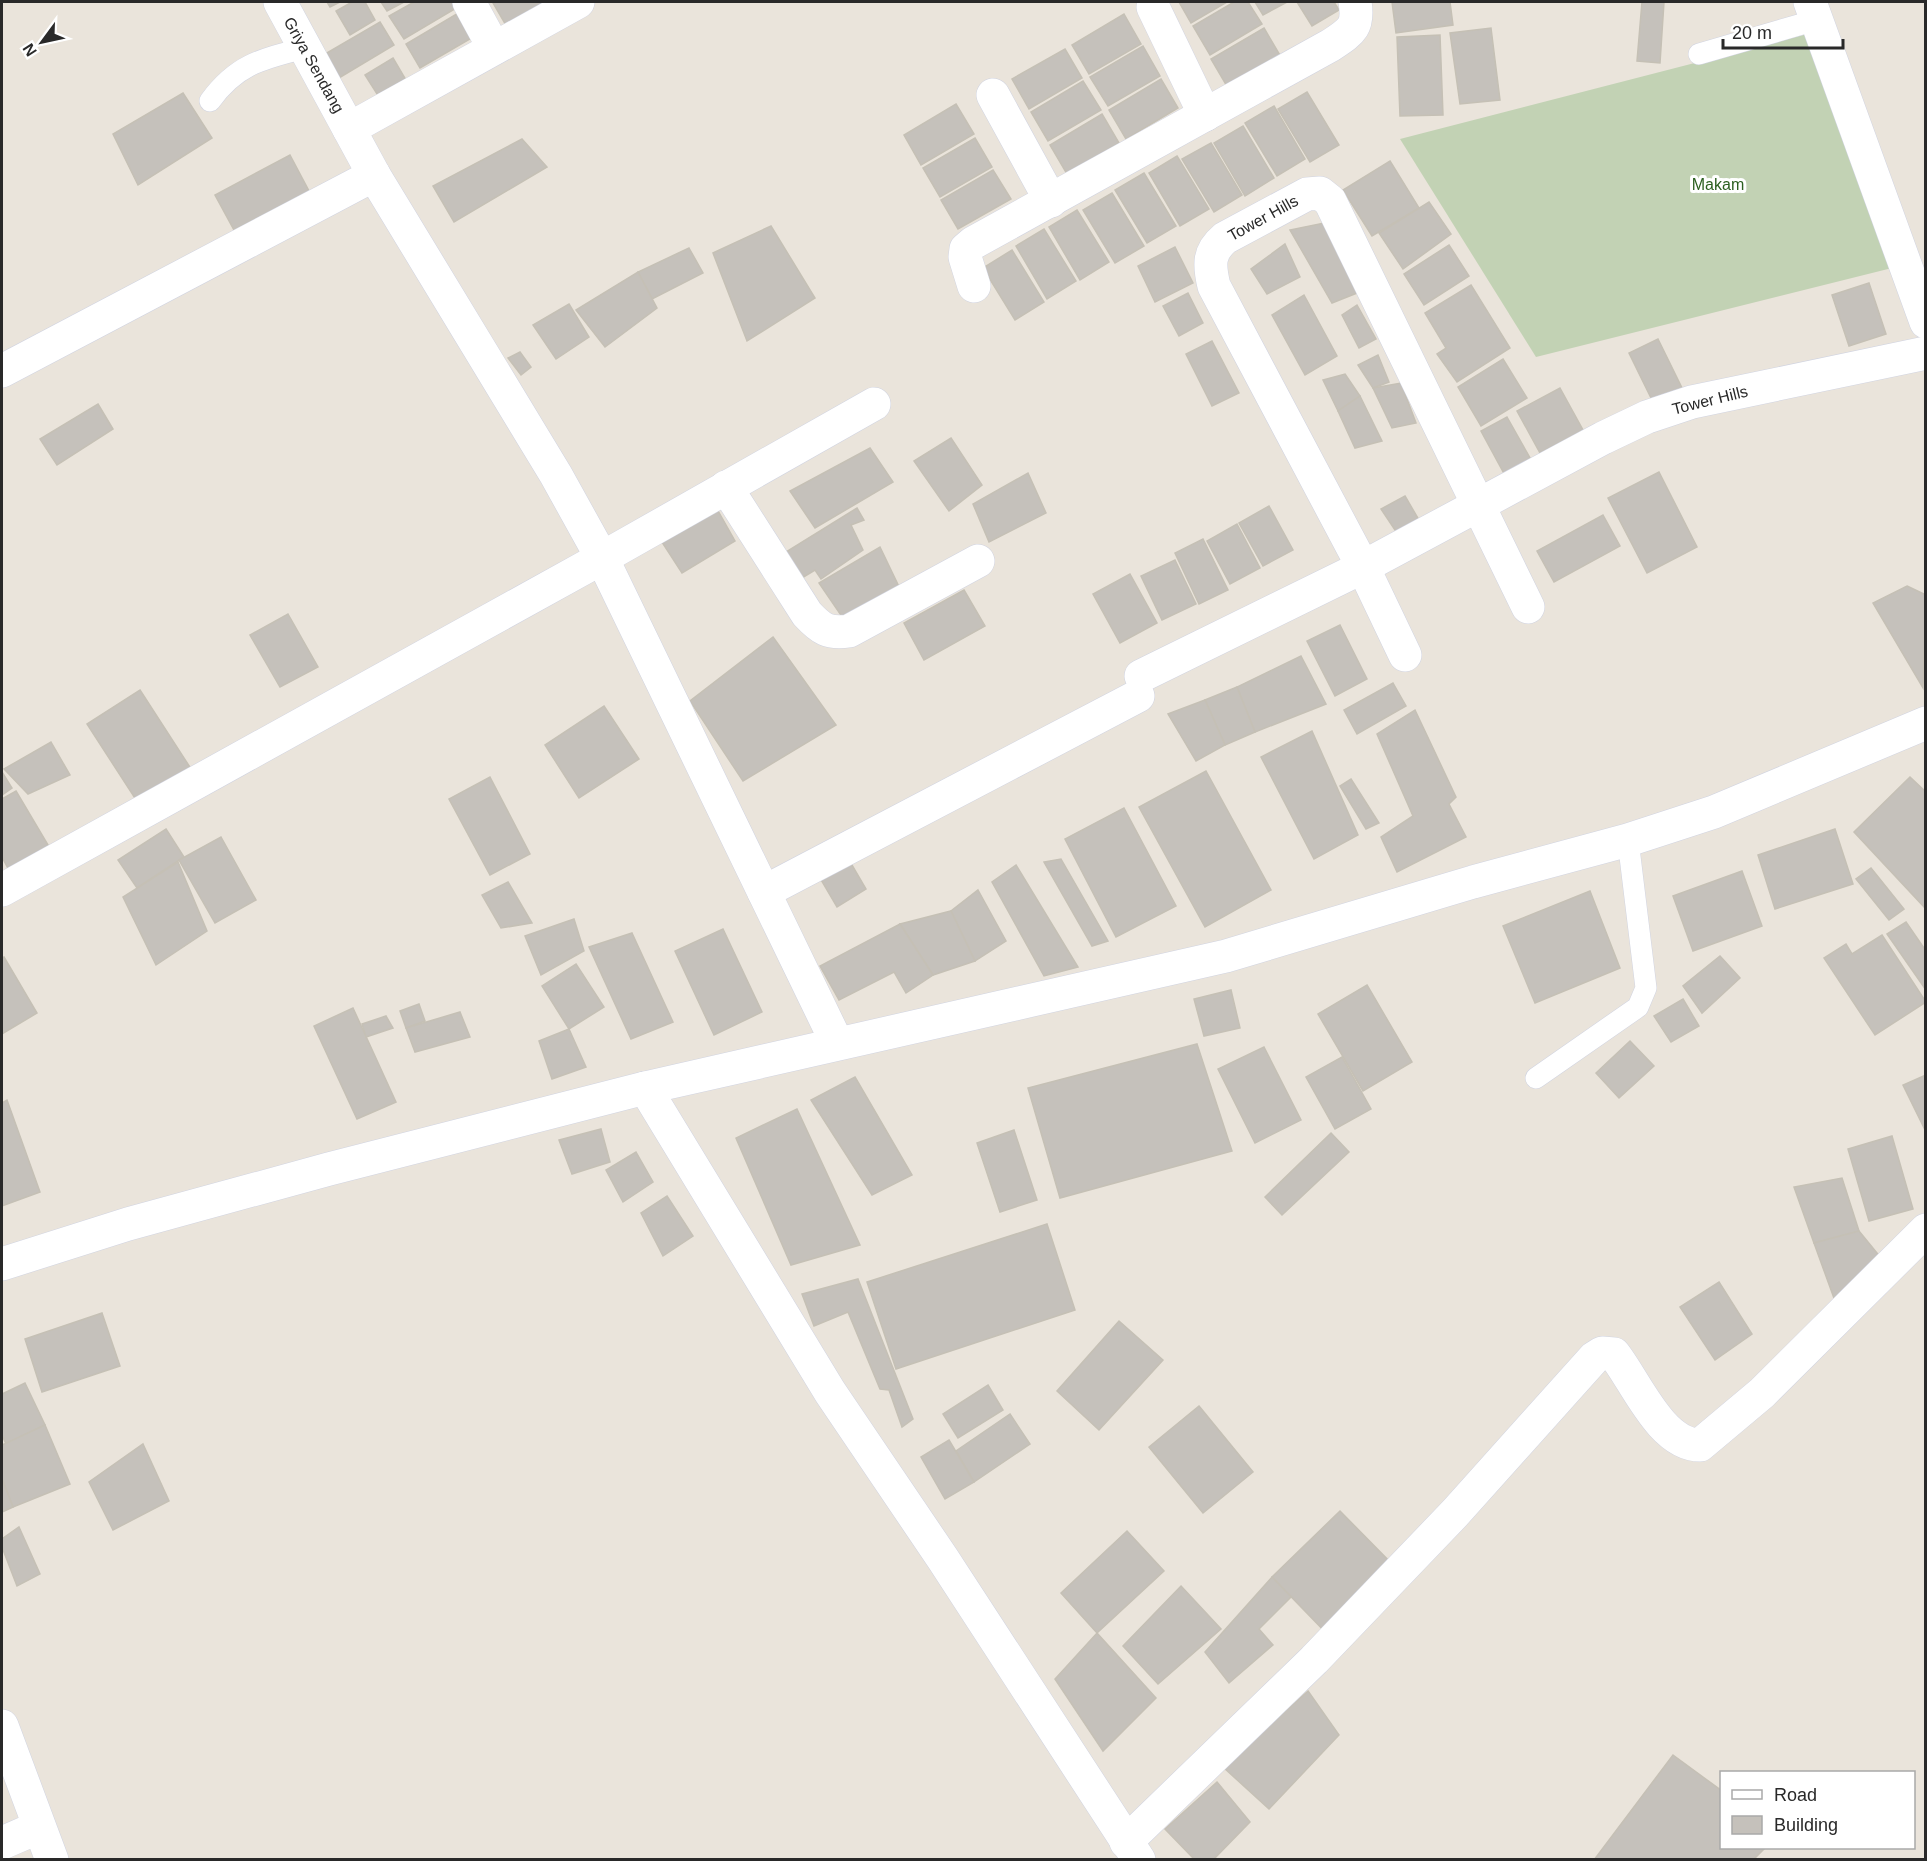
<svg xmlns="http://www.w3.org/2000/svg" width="1927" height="1861" font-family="Arial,sans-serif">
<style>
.cemetery{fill:#c2d2b4}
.building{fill:#c5c1bb;stroke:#c5c0b5;stroke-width:1.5}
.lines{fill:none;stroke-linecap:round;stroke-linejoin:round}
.lane-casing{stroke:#d1d4e1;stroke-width:22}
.street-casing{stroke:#d1d4e1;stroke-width:34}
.secondary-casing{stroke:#d1d4e1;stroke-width:34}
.lane{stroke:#fff;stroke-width:21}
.street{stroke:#fff;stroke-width:33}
.secondary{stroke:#fff;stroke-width:33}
.labels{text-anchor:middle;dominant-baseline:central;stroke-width:6;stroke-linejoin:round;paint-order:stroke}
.street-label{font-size:16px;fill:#292929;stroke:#fff}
.park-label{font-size:16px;fill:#2b5f1f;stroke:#fff}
</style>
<rect width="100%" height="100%" fill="#eae4db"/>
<path class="cemetery" d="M1811 33 1892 268 1536 357 1400 139Z"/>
<g class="building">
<path d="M327 2H340L330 7Z"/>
<path d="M352 2H365L375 20 350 35 336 11Z"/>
<path d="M381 2H404L387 11Z"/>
<path d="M414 2H455L458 7 404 39 389 16Z"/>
<path d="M496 2H549L507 27 493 3Z"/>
<path d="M1179 2H1227L1191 23Z"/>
<path d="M1234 2H1248L1262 24 1210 55 1193 26Z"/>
<path d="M1255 2H1287L1263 15Z"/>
<path d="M1297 2H1334L1339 10 1312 26Z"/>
<path d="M1392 2H1450L1453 25 1396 33Z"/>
<path d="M1642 2H1664L1660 63 1637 61Z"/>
<path d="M460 12 475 36 420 68 406 44Z"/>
<path d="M1124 14 1141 44 1089 74 1072 45Z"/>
<path d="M380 22 394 45 339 78 325 54Z"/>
<path d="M1264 28 1281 57 1228 88 1211 59Z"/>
<path d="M1491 28 1500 100 1460 104 1450 33Z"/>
<path d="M1440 35 1443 115 1400 116 1397 37Z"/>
<path d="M1143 46 1160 76 1108 106 1090 77Z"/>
<path d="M1065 49 1082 78 1029 109 1012 79Z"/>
<path d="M393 58 406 80 379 97 365 75Z"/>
<path d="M1161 79 1178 108 1126 139 1109 110Z"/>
<path d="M1083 81 1101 110 1048 141 1031 112Z"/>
<path d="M1307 92 1339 145 1310 162 1278 109Z"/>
<path d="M183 93 212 138 138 185 113 134Z"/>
<path d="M956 104 974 134 921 165 904 135Z"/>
<path d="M1274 106 1305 159 1277 176 1245 123Z"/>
<path d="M1102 114 1119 143 1067 174 1050 145Z"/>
<path d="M1243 126 1274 178 1245 196 1214 143Z"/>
<path d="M975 138 992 167 940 197 923 168Z"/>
<path d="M522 139 547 167 454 222 433 186Z"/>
<path d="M1211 143 1242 195 1214 212 1182 159Z"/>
<path d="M290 155 309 191 234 230 215 195Z"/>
<path d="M1177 156 1209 209 1180 226 1149 173Z"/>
<path d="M1390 161 1419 208 1372 236 1343 190Z"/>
<path d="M993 170 1011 199 958 229 941 200Z"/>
<path d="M1144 173 1176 226 1147 243 1115 190Z"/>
<path d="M1112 193 1144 246 1115 263 1083 210Z"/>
<path d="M1429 202 1451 234 1403 269 1379 233Z"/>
<path d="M1077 210 1109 262 1080 280 1049 227Z"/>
<path d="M1324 223 1357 293 1332 303 1290 230Z"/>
<path d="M771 226 815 298 747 341 713 253Z"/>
<path d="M1044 229 1076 281 1047 299 1016 246Z"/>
<path d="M1285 244 1300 277 1267 294 1251 269Z"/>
<path d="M1449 245 1469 276 1424 305 1404 274Z"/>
<path d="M1175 247 1193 283 1155 302 1138 266Z"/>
<path d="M689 248 703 273 652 299 638 272Z"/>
<path d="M1012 250 1044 302 1015 320 983 268Z"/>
<path d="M638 272 657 308 605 347 576 310Z"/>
<path d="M1869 283 1886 334 1849 346 1832 295Z"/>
<path d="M1471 285 1510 348 1457 382 1437 354 1446 348 1425 313Z"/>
<path d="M1188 293 1203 323 1179 336 1163 306Z"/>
<path d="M1304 295 1337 356 1305 375 1272 315Z"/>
<path d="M569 304 589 337 556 359 533 325Z"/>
<path d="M1357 305 1376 339 1359 348 1342 315Z"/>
<path d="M1658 339 1682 388 1653 402 1629 353Z"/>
<path d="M1212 341 1239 393 1212 406 1186 354Z"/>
<path d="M520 352 531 367 521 375 508 358Z"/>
<path d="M1378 355 1389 382 1373 388 1358 365Z"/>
<path d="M1503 359 1527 398 1481 426 1458 387Z"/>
<path d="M1345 374 1360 396 1338 411 1323 380Z"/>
<path d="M1401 383 1416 423 1392 428 1373 388Z"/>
<path d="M1560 388 1583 430 1540 453 1517 411Z"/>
<path d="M1360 396 1382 441 1355 448 1338 411Z"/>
<path d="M98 404 113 429 57 465 40 439Z"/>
<path d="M1507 417 1534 465 1507 479 1481 431Z"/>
<path d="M951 438 982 485 949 511 914 461Z"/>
<path d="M870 448 893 482 815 528 790 491Z"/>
<path d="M1659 472 1697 547 1647 573 1608 498Z"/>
<path d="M1028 473 1046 513 989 542 973 504Z"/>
<path d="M1405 496 1419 520 1397 533 1381 509Z"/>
<path d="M1269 506 1293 550 1263 566 1239 523Z"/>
<path d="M857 508 864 520 851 525 863 550 821 579 815 570 802 578 786 552Z"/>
<path d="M717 509 735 541 682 573 660 539Z"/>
<path d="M1603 515 1620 546 1554 582 1537 551Z"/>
<path d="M1237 524 1260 568 1230 584 1207 541Z"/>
<path d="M1203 539 1228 590 1199 604 1175 553Z"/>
<path d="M880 547 902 593 845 621 819 583Z"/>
<path d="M1175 560 1196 604 1162 620 1141 576Z"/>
<path d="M1130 574 1157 623 1120 643 1093 594Z"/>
<path d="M1907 586 1926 595 1923 688 1873 603Z"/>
<path d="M964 590 985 626 924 660 904 623Z"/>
<path d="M288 614 318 667 280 687 250 635Z"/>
<path d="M1340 625 1367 679 1335 696 1307 641Z"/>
<path d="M773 637 836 725 743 781 690 701Z"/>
<path d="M1301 656 1326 704 1255 732 1237 687Z"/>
<path d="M1393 683 1406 706 1357 734 1344 710Z"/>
<path d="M1237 687 1255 732 1225 745 1205 700Z"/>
<path d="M140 690 195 775 142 809 87 724Z"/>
<path d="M1205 700 1225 745 1196 761 1168 714Z"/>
<path d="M604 706 639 759 579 798 545 745Z"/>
<path d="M1415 710 1456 797 1449 804 1466 837 1397 872 1381 837 1413 816 1377 734Z"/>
<path d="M1312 731 1358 835 1314 859 1261 757Z"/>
<path d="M51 742 70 775 28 794 4 769Z"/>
<path d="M1206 771 1271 890 1205 927 1139 807Z"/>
<path d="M2 772 12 788 2 795Z"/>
<path d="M490 777 530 854 490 875 449 799Z"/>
<path d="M1910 777 1926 792V909L1854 832Z"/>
<path d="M1351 779 1379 823 1366 829 1340 786Z"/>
<path d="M16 791 51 850 11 874 2 857V799Z"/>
<path d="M1124 808 1176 906 1116 937 1065 839Z"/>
<path d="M166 829 184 857 137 888 118 860Z"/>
<path d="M1835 829 1853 884 1775 909 1758 855Z"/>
<path d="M221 837 256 900 215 923 179 860Z"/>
<path d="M1061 859 1108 941 1092 946 1044 862Z"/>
<path d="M849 860 866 889 837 907 820 878Z"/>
<path d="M178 862 207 931 156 965 123 897Z"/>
<path d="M1016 865 1078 967 1044 976 992 882Z"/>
<path d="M1871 868 1904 909 1889 920 1856 879Z"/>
<path d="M1742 871 1762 926 1693 951 1673 896Z"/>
<path d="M508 882 532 923 501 928 482 895Z"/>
<path d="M978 890 1006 941 975 961 951 911Z"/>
<path d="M1590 891 1620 968 1535 1003 1503 926Z"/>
<path d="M951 911 975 961 933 975 900 924Z"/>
<path d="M574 919 584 951 541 975 525 936Z"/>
<path d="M1906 922 1926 951V990L1887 934Z"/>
<path d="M900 924 933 975 906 993 894 972 839 1000 820 966Z"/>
<path d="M723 929 762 1012 714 1035 675 951Z"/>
<path d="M632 933 673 1022 631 1039 589 947Z"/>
<path d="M1882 935 1926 1002 1875 1035 1824 958 1846 944 1852 954Z"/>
<path d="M1720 956 1740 978 1702 1013 1683 986Z"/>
<path d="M4 957 37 1013 2 1034V958Z"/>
<path d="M576 964 604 1007 569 1029 542 986Z"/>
<path d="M1367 985 1412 1062 1363 1091 1318 1014Z"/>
<path d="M1231 990 1240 1028 1204 1036 1194 999Z"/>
<path d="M1683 999 1699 1026 1671 1042 1654 1016Z"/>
<path d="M419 1004 425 1021 406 1028 400 1011Z"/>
<path d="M353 1008 396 1102 357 1119 314 1026Z"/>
<path d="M460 1012 470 1037 415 1052 406 1028Z"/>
<path d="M386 1016 393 1028 366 1037 362 1024Z"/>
<path d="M569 1029 586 1067 552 1079 539 1041Z"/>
<path d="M1630 1041 1654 1066 1619 1098 1596 1073Z"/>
<path d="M1197 1044 1232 1151 1060 1198 1028 1088Z"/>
<path d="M1264 1047 1301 1120 1255 1143 1218 1069Z"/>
<path d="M1342 1057 1371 1109 1335 1129 1306 1077Z"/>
<path d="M1926 1075V1132L1903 1085Z"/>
<path d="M855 1077 912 1175 872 1195 811 1100Z"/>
<path d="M7 1100 40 1192 2 1206V1103Z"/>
<path d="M797 1109 860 1245 791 1265 736 1138Z"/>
<path d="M601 1129 610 1162 572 1174 559 1140Z"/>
<path d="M1014 1130 1037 1200 1000 1212 977 1143Z"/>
<path d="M1331 1133 1349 1152 1282 1215 1265 1197Z"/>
<path d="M1892 1136 1913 1209 1869 1221 1848 1149Z"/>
<path d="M636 1152 653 1182 623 1202 606 1170Z"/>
<path d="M1842 1178 1859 1231 1814 1243 1794 1187Z"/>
<path d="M667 1196 693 1236 663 1256 641 1213Z"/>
<path d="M1047 1224 1075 1310 896 1369 867 1282Z"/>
<path d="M1859 1231 1881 1258 1835 1301 1814 1243Z"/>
<path d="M858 1279 913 1419 902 1427 889 1390 880 1389 848 1312 814 1326 802 1294Z"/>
<path d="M1719 1282 1752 1334 1715 1360 1680 1307Z"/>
<path d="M102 1313 120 1366 42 1392 25 1339Z"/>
<path d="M1119 1321 1163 1360 1099 1430 1057 1391Z"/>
<path d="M25 1383 45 1425 6 1444 2 1435V1394Z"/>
<path d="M988 1385 1003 1410 958 1438 943 1414Z"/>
<path d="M1199 1406 1253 1472 1203 1513 1149 1447Z"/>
<path d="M1010 1414 1030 1444 974 1482 956 1451Z"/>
<path d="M45 1425 70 1484 13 1507 2 1479V1445Z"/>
<path d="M949 1440 974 1482 945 1499 921 1457Z"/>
<path d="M143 1444 169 1501 113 1530 89 1482Z"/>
<path d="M2 1479 13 1507 2 1512Z"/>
<path d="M1340 1511 1399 1571 1331 1638 1272 1577Z"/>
<path d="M19 1527 40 1574 17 1586 2 1547V1539Z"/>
<path d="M1127 1531 1164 1571 1097 1633 1061 1593Z"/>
<path d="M1272 1577 1291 1597 1259 1629 1273 1645 1229 1683 1205 1652Z"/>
<path d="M1181 1586 1221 1629 1158 1684 1123 1646Z"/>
<path d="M1097 1633 1156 1698 1103 1751 1055 1679Z"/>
<path d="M1308 1691 1339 1735 1269 1809 1223 1767Z"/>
<path d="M1673 1755 1722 1791V1848H1765L1753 1860H1594Z"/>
<path d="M1217 1782 1250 1822 1213 1860H1195L1165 1829Z"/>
</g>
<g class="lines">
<g class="lane-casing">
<g id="lane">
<path d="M1699 54 1816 20"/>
<path d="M210 101C237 64 262 59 305 48"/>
<path d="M1536 1078 1638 1007 1646 988 1628 840"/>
</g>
</g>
<g class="street-casing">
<g id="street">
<path d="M280 2 374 175 556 475 602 558 837 1043"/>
<path d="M469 2 494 48"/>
<path d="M1810 2 1926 322"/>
<path d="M1153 7 1205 115"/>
<path d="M993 95 1051 201"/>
<path d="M349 129 578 2"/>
<path d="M974 286 965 257 966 249 973 243 1331 45C1352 31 1359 27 1355 2"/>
<path d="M2 371 374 175"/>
<path d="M726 487 807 614C821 629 828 634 849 631L978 561"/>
<path d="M1405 655 1363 567 1214 286C1209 265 1208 252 1225 238L1307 194 1320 193 1330 201 1528 607"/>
<path d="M1141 676 1363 567 1603 438 1647 417 1692 402 1926 353"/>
<path d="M2 890 602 558 874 404"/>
<path d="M764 892 1138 696"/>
<path d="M2 1726 52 1860"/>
<path d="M1126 1842 1314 1660 1455 1513 1594 1358 1602 1353 1614 1354C1636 1382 1661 1445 1700 1445L1762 1393 1926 1230"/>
<path d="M2 1843 39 1827"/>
</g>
</g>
<g class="secondary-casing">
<g id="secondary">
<path d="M645 1088 830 1392 943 1559 1139 1860"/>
<path d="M2 1264 128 1224 329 1169 645 1088 1226 956 1473 882 1628 840 1714 812 1926 723"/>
</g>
</g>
<use href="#lane" class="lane"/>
<use href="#street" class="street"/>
<use href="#secondary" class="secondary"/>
</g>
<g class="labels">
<g class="street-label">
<text transform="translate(314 65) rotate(61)">Griya Sendang</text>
<text transform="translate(1263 218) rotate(-29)">Tower Hills</text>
<text transform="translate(1710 400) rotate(-14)">Tower Hills</text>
</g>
<g class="park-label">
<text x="1718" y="184">Makam</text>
</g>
</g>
<rect width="1927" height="1861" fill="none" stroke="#292929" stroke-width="6"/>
<rect x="1720" y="1771" width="195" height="78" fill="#ffffff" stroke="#a9a9a9" stroke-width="1.5"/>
<rect x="1732" y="1790" width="30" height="9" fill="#ffffff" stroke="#a9a9a9" stroke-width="1.5"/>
<text x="1774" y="1801" font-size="18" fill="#292929">Road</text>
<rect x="1732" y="1816" width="30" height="18" fill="#c5c1bb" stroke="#a9a9a9" stroke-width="1.5"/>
<text x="1774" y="1831" font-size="18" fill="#292929">Building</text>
<g transform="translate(42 42) rotate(237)" stroke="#ffffff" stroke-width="4.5" paint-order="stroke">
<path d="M0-4.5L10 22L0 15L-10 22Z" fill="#292929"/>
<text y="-9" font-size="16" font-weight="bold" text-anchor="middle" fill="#292929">N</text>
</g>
<path d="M1723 39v9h120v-9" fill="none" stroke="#292929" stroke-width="3"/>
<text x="1732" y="39" font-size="18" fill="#292929" stroke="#ffffff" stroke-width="4.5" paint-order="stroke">20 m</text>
</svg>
